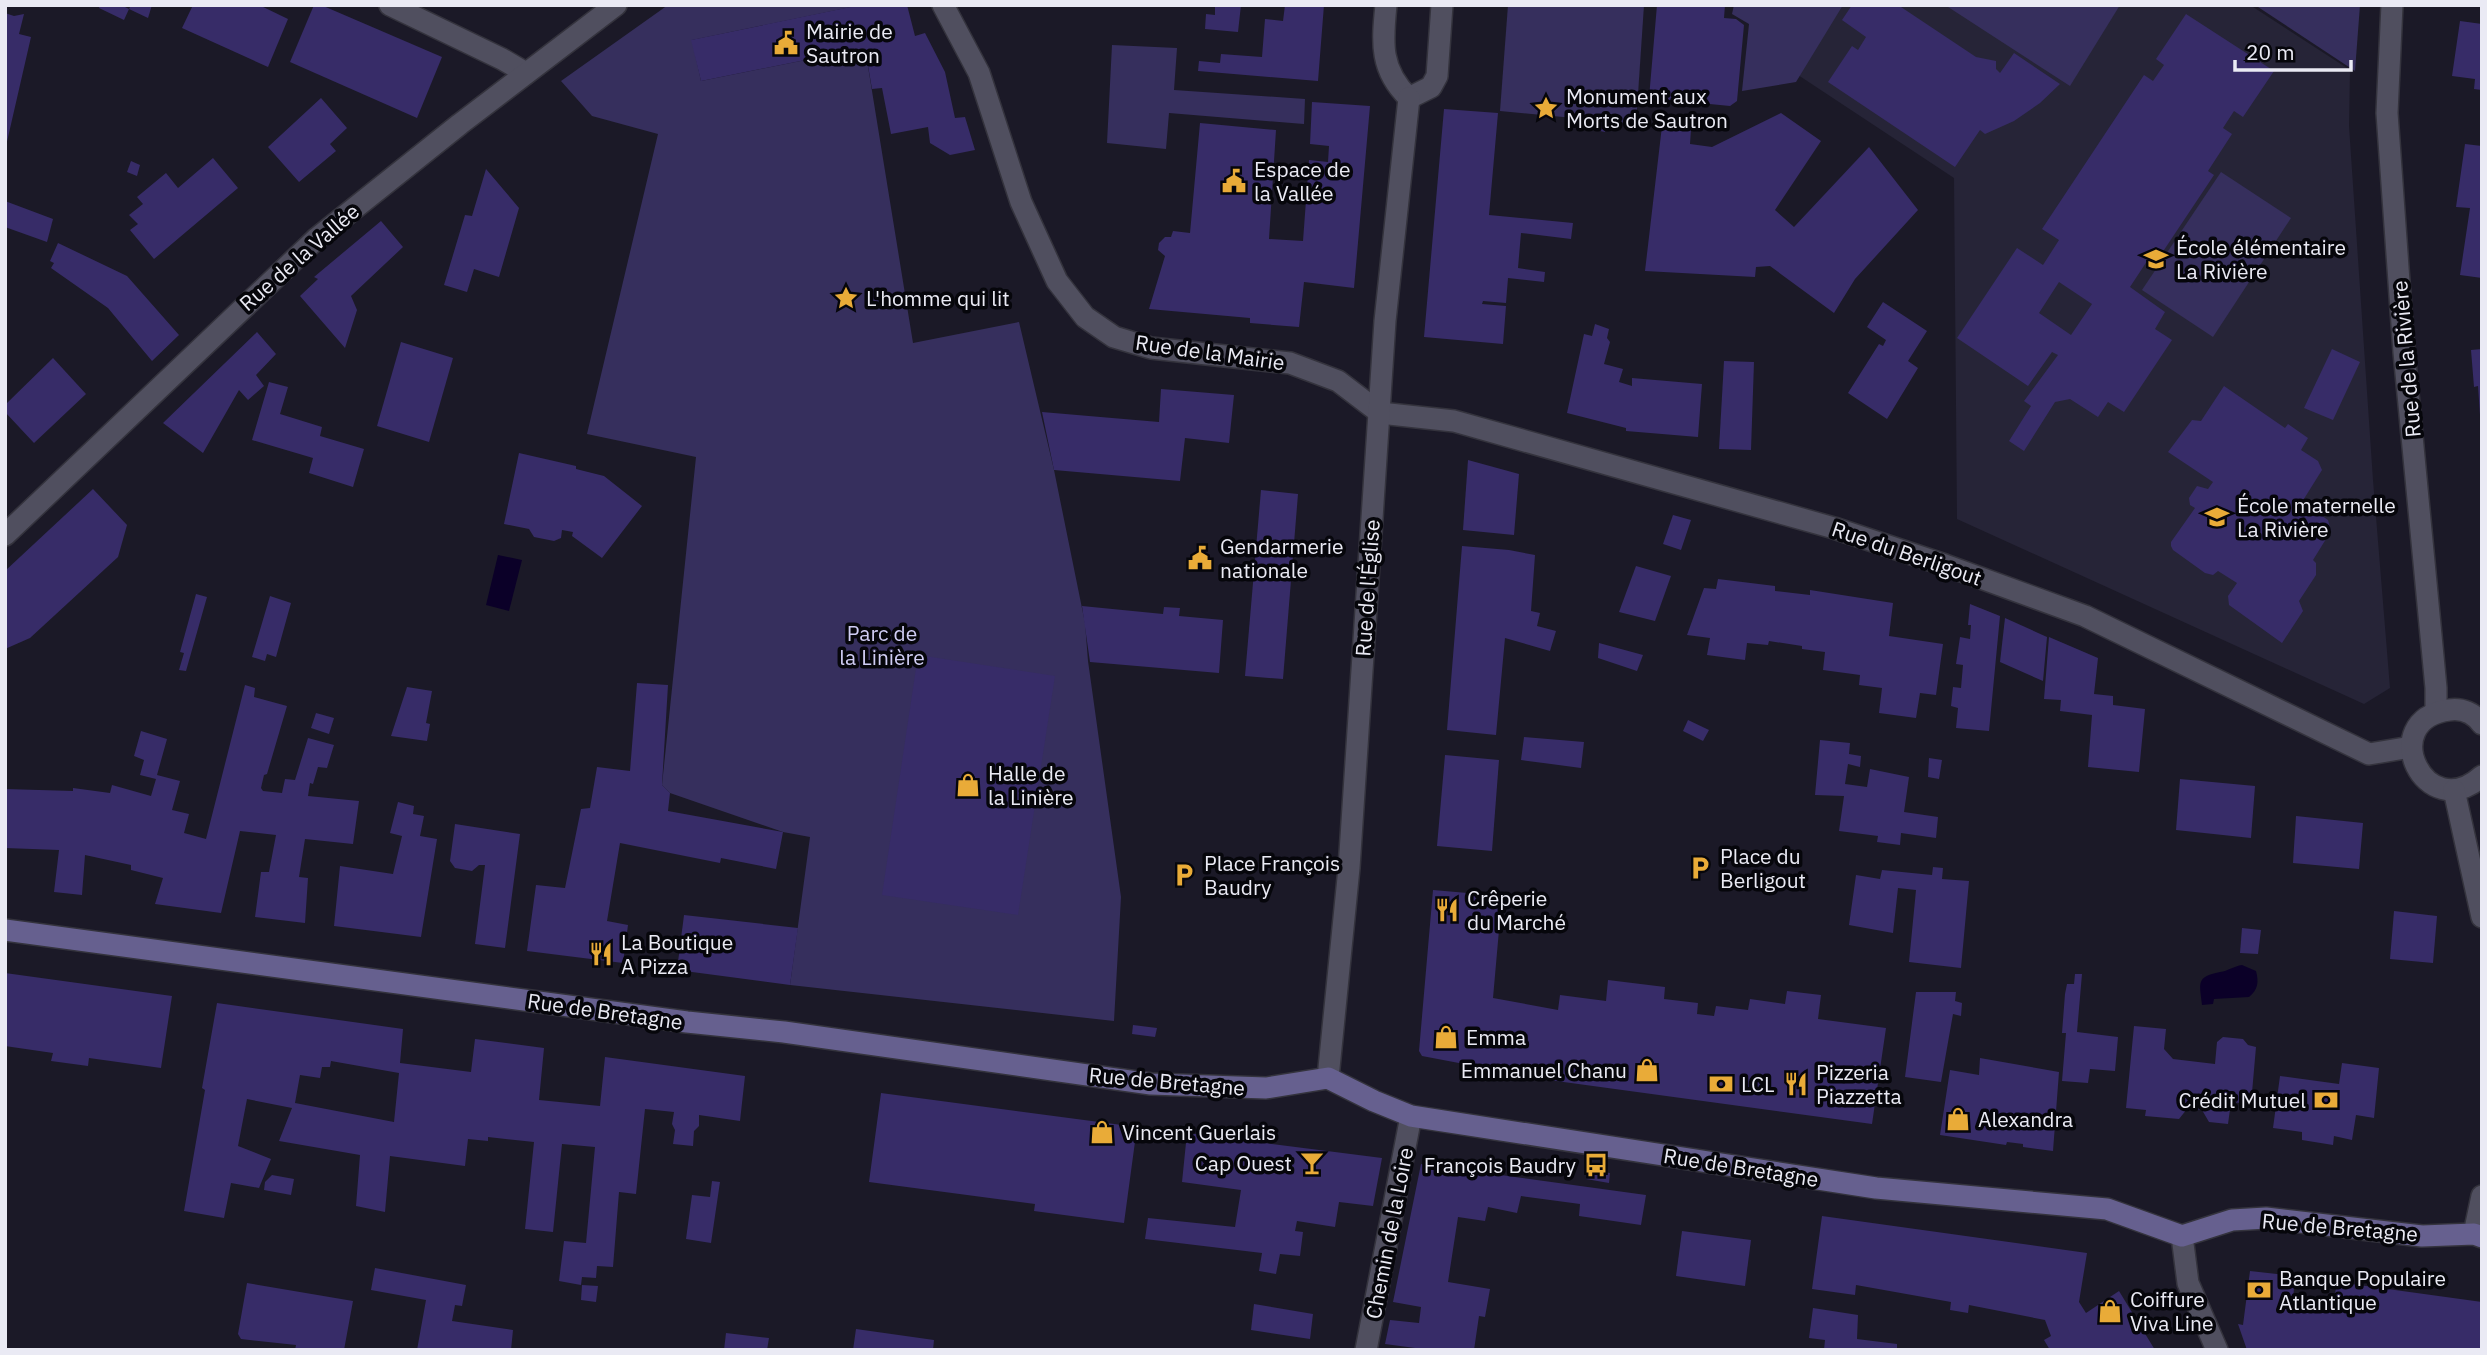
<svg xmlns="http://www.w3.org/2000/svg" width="2487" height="1355" font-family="'IBM Plex Sans',sans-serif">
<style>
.built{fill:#262437}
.green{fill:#362f5d}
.water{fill:#0b0028}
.building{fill:#372c68;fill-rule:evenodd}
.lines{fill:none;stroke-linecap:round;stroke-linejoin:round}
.minor-casing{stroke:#34333d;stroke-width:24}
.tertiary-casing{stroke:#34333d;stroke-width:24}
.secondary-casing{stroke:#34333d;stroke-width:24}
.minor{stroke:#504f5f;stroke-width:21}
.tertiary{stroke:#504f5f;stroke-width:21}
.secondary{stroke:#66608f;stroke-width:21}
.labels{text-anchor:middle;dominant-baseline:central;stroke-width:7;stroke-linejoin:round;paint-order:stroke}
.poi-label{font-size:21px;fill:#eaeaf4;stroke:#06060b;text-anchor:start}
.street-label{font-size:21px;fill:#eaeaf4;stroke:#06060b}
.park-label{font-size:21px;fill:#d0cdf4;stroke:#06060b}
</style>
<rect width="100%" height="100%" fill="#1b1927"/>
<path class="built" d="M1838 5H2250L2350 70 2349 126 2373 480 2390 688 2364 704 1957 519 1954 178 1792 71Z"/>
<g class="green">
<path d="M668 5H861L692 40 701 81 865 48 913 343 1019 322 1054 470 1085 623 1088 661 1121 897 1114 1021 790 985 810 837 783 832 670 793 662 785 696 457 587 434 658 134 592 116 561 81Z"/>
<path d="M1508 5H1644L1636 124 1500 111Z"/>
<path d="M1734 5H1843L1796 82 1742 91 1749 24 1732 14Z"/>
<path d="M1945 5H2120L2070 86Z"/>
<path d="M2255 5H2360L2355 71Z"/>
<path d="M1112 45 1177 48 1174 90 1305 99 1304 124 1169 113 1166 149 1107 143Z"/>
<path d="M2221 172 2291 218 2213 337 2142 290Z"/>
</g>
<g class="water">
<path d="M498 555 522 560 509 611 486 605Z"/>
<path d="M2242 965 2256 971C2259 982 2258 990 2249 997L2214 999 2213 1004 2202 1005C2200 983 2195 977 2220 972 2228 971 2234 966 2242 965Z"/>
</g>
<g class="building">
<path d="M100 5H121L129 9 124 20 99 8Z"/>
<path d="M131 5H152L148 18 129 9Z"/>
<path d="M193 5H259L288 19 268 67 182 28Z"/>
<path d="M314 5H321L442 57 417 118 290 62Z"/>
<path d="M860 5H907L915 36 925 33 945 72 955 118 965 117 975 150 950 155 930 143 928 127 891 134 882 88 872 89 865 48 701 81 691 40Z"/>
<path d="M1215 5H1241L1238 32 1205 29 1206 14 1215 15Z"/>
<path d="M1285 5H1324L1318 81 1198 71 1199 61 1220 63 1221 54 1262 57 1265 19 1283 21Z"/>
<path d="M1657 5H1725L1724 18 1736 19 1744 25 1737 101 1730 106 1649 98Z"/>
<path d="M1852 5H1898L1976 57 1996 61V69L2000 73 2014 53 2060 84 2040 103 2014 121 1985 134 1980 130 1955 167 1828 82 1852 46 1858 50 1866 37 1842 20Z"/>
<path d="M5 13 14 16 24 14 19 34 31 37 6 146Z"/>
<path d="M2186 14 2274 71 2243 117 2234 111 2223 128 2232 134 2208 171 2214 175 2160 256 2153 252 2130 287 2165 312 2155 329 2172 340 2124 412 2108 402 2098 417 2070 399 2055 402 2024 451 2009 441 2031 406 2024 401 2058 355 2052 352 2028 386 1957 338 2017 248 2043 265 2059 240 2042 229 2144 75 2153 81 2164 65 2156 59ZM2059 282 2092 304 2071 335 2039 313Z"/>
<path d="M2460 21 2482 24V90L2474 89 2475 79 2452 76Z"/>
<path d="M321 98 347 128 330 144 336 151 299 182 268 147Z"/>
<path d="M1312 102 1370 106 1354 288 1304 282 1299 327 1250 323V318L1149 309 1165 256 1158 250 1159 243 1165 237H1171L1173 231 1190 233 1200 123 1276 130 1269 239 1303 241 1309 160 1328 162 1329 146 1310 144Z"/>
<path d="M1444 109 1498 113 1489 215 1573 223 1571 239 1521 233 1518 268 1545 272 1544 282 1508 278 1506 303 1483 301 1482 304 1506 306 1503 344 1424 337Z"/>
<path d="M1781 113 1821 141 1775 210 1794 227 1869 147 1918 210 1855 279 1834 313 1770 266 1756 267 1755 277 1645 271 1662 126 1691 129 1690 144 1712 147Z"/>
<path d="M1596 121 1606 122 1605 132 1595 130Z"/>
<path d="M2465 144 2482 146V278L2460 275 2470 208 2456 207Z"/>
<path d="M213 158 238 188 154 259 130 230 138 224 129 215 143 204 137 197 166 173 178 188Z"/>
<path d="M131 161 140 165 137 176 127 172Z"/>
<path d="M486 169 519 208 499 277 474 269 467 292 444 285 465 215 472 216Z"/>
<path d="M5 201 53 219 47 242 5 227Z"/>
<path d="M381 221 403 247 351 296 357 310 345 348 300 296 318 279 314 277Z"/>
<path d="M58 243 127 276 179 335 152 361 108 308 51 268 54 263 50 261Z"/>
<path d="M1883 302 1927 331 1908 361 1918 368 1887 419 1848 393 1879 344 1883 346 1886 340 1867 327Z"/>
<path d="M1595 324 1609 329 1607 338 1610 342 1604 364 1623 369 1619 382 1632 386V378L1702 384 1698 437 1626 431V428L1567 413 1584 334 1592 336Z"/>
<path d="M257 332 276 354 256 375 264 386 248 400 239 390 203 453 163 423Z"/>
<path d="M401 342 453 358 429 442 377 426Z"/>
<path d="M2332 349 2360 362 2333 420 2304 408Z"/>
<path d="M2482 349V415H2480L2478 386 2474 387 2471 350Z"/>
<path d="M53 358 86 394 34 443 5 412V405Z"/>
<path d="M1724 361 1754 362 1751 450 1719 449Z"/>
<path d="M269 382 288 387 280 414 322 427 320 436 364 449 353 487 309 473 313 458 252 440Z"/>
<path d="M2224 386 2285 428 2288 424 2308 438 2301 450 2318 461 2322 470 2302 502 2328 520 2331 531 2313 560 2316 563V575L2299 601 2303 611 2282 643 2229 605 2228 596 2237 583 2218 571 2213 575 2205 573 2173 550 2171 546V542L2195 508 2190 505 2189 498 2197 486 2208 489 2213 482 2168 452 2192 420 2201 421Z"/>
<path d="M1161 389 1234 395 1229 443 1185 438 1180 481 1054 470 1042 412 1159 422Z"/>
<path d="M519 453 576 466V469L604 476 642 506 602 558 572 536 573 532 562 530 561 538 554 541 534 537 529 529 504 524Z"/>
<path d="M1468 460 1519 474 1514 535 1463 530Z"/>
<path d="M93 489 127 525 118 557 30 638 5 649V571Z"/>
<path d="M1261 490 1298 494 1283 679 1245 676Z"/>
<path d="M1673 515 1691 520 1681 550 1663 544Z"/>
<path d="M1462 546 1509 550 1535 555 1531 611 1540 613 1537 626 1556 631 1550 651 1505 638 1496 735 1447 730Z"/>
<path d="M1636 566 1671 576 1655 621 1619 612Z"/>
<path d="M1718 579 1775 586V591L1810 595V590L1893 603 1889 636 1943 644 1936 695 1920 693 1916 718 1879 713 1882 688 1859 685 1860 675 1823 670 1825 652 1802 649V646L1769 641 1768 645 1747 643 1745 660 1707 655 1710 638 1687 635 1704 588 1716 589Z"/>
<path d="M196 594 207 597 186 671 179 670 184 653 180 652Z"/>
<path d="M270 596 291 603 276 657 267 654 265 661 252 657Z"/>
<path d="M1970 604 2000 616 1989 731 1956 728 1958 708 1951 706 1953 687 1961 688 1963 665 1956 664 1960 637 1970 639 1971 625H1968Z"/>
<path d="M1082 606 1163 614 1164 607 1180 608 1179 616 1223 620 1219 673 1090 662Z"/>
<path d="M2005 618 2047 637 2043 681 2000 662Z"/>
<path d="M2049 637 2098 658 2094 694 2113 696V705L2145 709 2139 772 2088 767 2092 715 2060 711 2061 700 2044 699Z"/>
<path d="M1599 643 1643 655 1637 671 1598 658Z"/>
<path d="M918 655 1055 676 1018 915 882 895Z"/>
<path d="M637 683 668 685 662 785 670 793 668 811 783 832 776 869 721 858 720 863 620 843 607 921 628 925 623 963 527 951 536 885 565 888 581 809 590 808 597 767 630 771Z"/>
<path d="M245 685 255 688 254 697 287 706 267 774 264 775 261 788 263 791 282 793 285 779 295 780 308 738 334 745 327 768 318 767 313 784 310 783 308 796 359 801 353 844 305 839 299 877 308 878 305 923 255 917 261 872H269L276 835 240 831 221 913 155 904 163 878 131 870V865L85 855 82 895 54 892 59 850 5 848V789L73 791V788L110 793 112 785 151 796 156 779 140 775 144 760 134 756 141 731 167 739 157 775 180 781 172 810 189 814 184 833 206 839Z"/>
<path d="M407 687 432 691 426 723 430 724 427 741 391 736Z"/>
<path d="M316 713 334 718 329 734 311 728Z"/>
<path d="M1688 720 1709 730 1703 741 1683 731Z"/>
<path d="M1524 737 1584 742 1581 768 1521 760Z"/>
<path d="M1820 740 1850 743 1849 754 1861 756 1860 767 1848 764 1845 784 1867 787 1870 769 1909 777 1904 812 1938 817 1936 838 1901 833 1900 845 1877 842 1878 836 1839 831 1844 796 1815 795Z"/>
<path d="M1445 755 1499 760 1492 851 1437 846Z"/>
<path d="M1929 758 1942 760 1939 779 1928 777Z"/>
<path d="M2180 779 2255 786 2251 838 2176 830Z"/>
<path d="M398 802 414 806 413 814 424 816 420 836 437 839 421 937 334 926 340 866 393 874 402 836 390 833Z"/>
<path d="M2296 816 2363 823 2359 869 2293 863Z"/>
<path d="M455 824 520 834 505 948 475 944 485 865H479L472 871 455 868 450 861Z"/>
<path d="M1933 867 1943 868 1942 879 1969 881 1961 968 1909 962 1916 890 1898 888 1893 933 1849 925 1856 875 1880 879 1882 870 1932 875Z"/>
<path d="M1433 890 1502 896 1493 998 1558 1010 1560 995 1606 1001 1608 980 1665 987 1664 999 1698 1003 1697 1014 1714 1016 1716 1006 1748 1010 1750 999 1785 1004 1787 991 1821 995 1818 1019 1886 1028 1872 1124 1549 1080 1422 1056 1419 1051Z"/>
<path d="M2394 911 2437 916 2433 963 2390 959Z"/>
<path d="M684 915 798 928 790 985 677 970Z"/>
<path d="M2242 928 2261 930 2258 954 2240 953Z"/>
<path d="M5 973 172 996 161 1068 89 1058 88 1066 51 1061 53 1053 5 1046Z"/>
<path d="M2075 974H2082L2077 1032 2118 1037 2115 1071 2090 1069 2088 1083 2062 1081 2066 1033H2062L2065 994 2067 984H2074Z"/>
<path d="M1916 992H1956L1955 1001 1962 1003 1961 1016 1953 1014 1941 1082 1905 1077Z"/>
<path d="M217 1003 403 1029 400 1063 471 1072 475 1039 544 1048 539 1100 600 1106 605 1057 745 1076 740 1121 699 1115V1126L694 1131 693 1146 673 1144 675 1130 672 1124 674 1112 645 1109 636 1194 619 1192 613 1267 597 1266 596 1278 582 1277 581 1285 559 1281 564 1241 586 1243 595 1147 562 1144 553 1232 525 1229 534 1142 488 1137V1141L468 1139 465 1166 390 1156 385 1212 356 1206 360 1155 279 1141 292 1108 247 1099 238 1146 271 1159 259 1188 231 1183 224 1218 184 1211 205 1090 202 1088ZM331 1061 399 1073 394 1122 295 1103 300 1075 320 1078 322 1067H330Z"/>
<path d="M1133 1025 1157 1028 1155 1037 1132 1034Z"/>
<path d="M2134 1026 2166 1029 2164 1049 2173 1059 2215 1064 2217 1042 2223 1037 2243 1039 2248 1045 2256 1047 2251 1104 2231 1102 2228 1124 2209 1122 2202 1110 2187 1109 2179 1119 2145 1116 2146 1110 2126 1108Z"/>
<path d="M1980 1058 2059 1072 2053 1151 2023 1147V1144L2007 1142 2006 1145 1940 1135 1950 1070 1979 1075Z"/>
<path d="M2342 1063 2379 1068 2374 1118 2356 1115 2352 1140 2334 1136 2333 1145 2302 1140V1132L2273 1128 2280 1076 2339 1084Z"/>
<path d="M881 1093 1137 1127 1124 1223 1034 1211 1035 1204 869 1182Z"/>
<path d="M1187 1133 1382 1158 1373 1206 1339 1202 1335 1227 1297 1221 1295 1231 1303 1232 1300 1256 1280 1254 1276 1274 1259 1271 1262 1253 1145 1239 1148 1218 1235 1227 1241 1190 1182 1182Z"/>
<path d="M1421 1164 1646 1195 1641 1225 1579 1216 1580 1204 1521 1196 1517 1213 1488 1207 1485 1221 1458 1217 1448 1282 1490 1289 1485 1317 1479 1316 1474 1350H1415V1348L1385 1344 1390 1320 1419 1323 1421 1307 1393 1302Z"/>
<path d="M1587 1169 1610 1173 1609 1183 1586 1179Z"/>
<path d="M272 1175 294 1179 291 1195 264 1190 265 1182Z"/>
<path d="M712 1181 720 1182 711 1243 686 1239 692 1195 710 1197Z"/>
<path d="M1822 1216 2087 1253 2079 1302 2086 1313 2119 1291 2155 1350H2050L2044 1340 2051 1336 2045 1320 1969 1305 1968 1313 1950 1310 1951 1302 1856 1285 1855 1295 1812 1289Z"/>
<path d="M1682 1231 1751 1240 1745 1286 1676 1276Z"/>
<path d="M375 1268 466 1285 462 1306 455 1305 452 1321 513 1330 511 1350H417L426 1300 371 1290Z"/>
<path d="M2250 1271 2295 1276 2293 1300 2333 1305 2337 1282 2482 1302V1350H2247L2238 1324 2243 1325Z"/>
<path d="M247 1283 353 1301 344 1350H295L296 1345 241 1339 238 1334Z"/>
<path d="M582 1285 598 1286 596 1302 581 1300Z"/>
<path d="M1254 1304 1313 1314 1310 1339 1251 1330Z"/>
<path d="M1813 1308 1858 1315 1857 1339 1897 1344V1350H1824L1825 1340 1809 1338Z"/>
<path d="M856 1329 934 1340 933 1350H853Z"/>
<path d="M726 1333 769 1338 767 1350H724Z"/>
</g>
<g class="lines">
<g class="minor-casing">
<g id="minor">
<path d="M390 5 502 59 526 73"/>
<path d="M943 5 979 73 1021 202 1057 281 1085 317 1114 337 1151 348 1290 363 1338 381 1380 413"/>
<path d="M1386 5C1382 43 1380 70 1409 98"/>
<path d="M2392 5 2387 113 2404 352 2436 688V712"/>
<path d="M1409 98 1431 87 1437 76 1442 5"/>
<path d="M1380 413 1454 421 1834 528 1945 565 2085 616 2369 754 2411 747"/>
<path d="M2482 724C2474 713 2462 708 2449 710 2375 720 2425 827 2482 776"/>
<path d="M2454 790 2482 917"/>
<path d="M1328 1078 1349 868 1385 321 1409 98"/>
<path d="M2474 1234 2482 1196"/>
<path d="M1366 1350 1411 1116"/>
</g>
</g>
<g class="tertiary-casing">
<g id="tertiary">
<path d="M5 535 316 239 460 124 616 5"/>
<path d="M2182 1236 2188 1283 2217 1350"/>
</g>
</g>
<g class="secondary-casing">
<path id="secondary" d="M5 930 687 1022 784 1032 1151 1084 1266 1088 1328 1078 1374 1101 1411 1116 1876 1188 2107 1209 2182 1236 2232 1220 2266 1218 2422 1236 2474 1234 2482 1237"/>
</g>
<use href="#minor" class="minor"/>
<use href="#tertiary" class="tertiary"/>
<use href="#secondary" class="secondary"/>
</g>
<defs>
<g id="civic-bare" transform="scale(1.89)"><path d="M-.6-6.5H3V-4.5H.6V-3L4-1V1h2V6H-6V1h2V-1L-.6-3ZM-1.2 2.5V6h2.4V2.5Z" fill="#e9ab38" stroke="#06060b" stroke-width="2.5" paint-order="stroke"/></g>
<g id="sight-bare" transform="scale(1.89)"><path d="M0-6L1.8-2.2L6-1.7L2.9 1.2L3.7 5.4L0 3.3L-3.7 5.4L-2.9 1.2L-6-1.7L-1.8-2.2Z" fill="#e9ab38" stroke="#06060b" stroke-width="2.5" paint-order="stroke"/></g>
<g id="school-bare" transform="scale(1.89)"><path d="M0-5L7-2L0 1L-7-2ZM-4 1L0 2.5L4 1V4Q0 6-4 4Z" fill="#e9ab38" stroke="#06060b" stroke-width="2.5" paint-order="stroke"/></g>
<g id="shop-bare" transform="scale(1.89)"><path d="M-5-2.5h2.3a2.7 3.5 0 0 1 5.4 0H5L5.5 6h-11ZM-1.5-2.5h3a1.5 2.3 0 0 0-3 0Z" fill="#e9ab38" stroke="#06060b" stroke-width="2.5" paint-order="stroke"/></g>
<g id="parking-bare" transform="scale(1.89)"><path d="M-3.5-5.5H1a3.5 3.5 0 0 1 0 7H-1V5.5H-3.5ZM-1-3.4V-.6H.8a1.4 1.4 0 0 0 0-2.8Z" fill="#e9ab38" stroke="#06060b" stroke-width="2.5" paint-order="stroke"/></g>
<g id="restaurant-bare" transform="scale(1.89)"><path d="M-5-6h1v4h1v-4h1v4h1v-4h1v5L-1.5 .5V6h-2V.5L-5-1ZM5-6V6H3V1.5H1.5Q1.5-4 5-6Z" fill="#e9ab38" stroke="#06060b" stroke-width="2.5" paint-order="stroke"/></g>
<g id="bank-bare" transform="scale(1.89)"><path d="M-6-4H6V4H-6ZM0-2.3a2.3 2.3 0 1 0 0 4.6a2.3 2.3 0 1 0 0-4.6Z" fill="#e9ab38" stroke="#06060b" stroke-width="2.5" paint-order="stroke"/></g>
<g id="bar-bare" transform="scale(1.89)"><path d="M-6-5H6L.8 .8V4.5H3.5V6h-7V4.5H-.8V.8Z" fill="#e9ab38" stroke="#06060b" stroke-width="2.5" paint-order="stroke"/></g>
<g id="bus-bare" transform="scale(1.89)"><path d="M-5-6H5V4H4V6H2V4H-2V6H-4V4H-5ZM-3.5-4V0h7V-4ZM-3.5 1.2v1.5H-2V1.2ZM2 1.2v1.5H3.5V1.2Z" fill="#e9ab38" stroke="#06060b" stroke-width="2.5" paint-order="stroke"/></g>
</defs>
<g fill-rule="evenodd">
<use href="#civic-bare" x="786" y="43"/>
<use href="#sight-bare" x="1546" y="108"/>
<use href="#civic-bare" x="1234" y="181"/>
<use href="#school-bare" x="2156" y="259"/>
<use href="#sight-bare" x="846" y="298"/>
<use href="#school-bare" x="2217" y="517"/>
<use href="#civic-bare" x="1200" y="558"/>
<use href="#shop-bare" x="968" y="785"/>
<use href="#parking-bare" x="1700" y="868"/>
<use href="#parking-bare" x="1184" y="875"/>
<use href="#restaurant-bare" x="1447" y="910"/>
<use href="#restaurant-bare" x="601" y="954"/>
<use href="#shop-bare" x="1446" y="1037"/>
<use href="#shop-bare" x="1647" y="1070"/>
<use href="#bank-bare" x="1721" y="1084"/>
<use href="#restaurant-bare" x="1796" y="1084"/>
<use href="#bank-bare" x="2326" y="1100"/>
<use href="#shop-bare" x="1958" y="1119"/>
<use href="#shop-bare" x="1102" y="1132"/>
<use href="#bar-bare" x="1312" y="1163"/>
<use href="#bus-bare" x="1596" y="1165"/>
<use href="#bank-bare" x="2259" y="1290"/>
<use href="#shop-bare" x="2110" y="1311"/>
</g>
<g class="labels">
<g class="poi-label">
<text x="806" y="31">Mairie de<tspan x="806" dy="24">Sautron</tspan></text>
<text x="1566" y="96">Monument aux<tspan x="1566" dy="24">Morts de Sautron</tspan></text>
<text x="1254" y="169">Espace de<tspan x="1254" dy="24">la Vallée</tspan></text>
<text x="2176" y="247">École élémentaire<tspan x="2176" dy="24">La Rivière</tspan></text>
<text x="866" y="298">L'homme qui lit</text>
<text x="2237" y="505">École maternelle<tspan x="2237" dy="24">La Rivière</tspan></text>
<text x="1220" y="546">Gendarmerie<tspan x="1220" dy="24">nationale</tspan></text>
<text x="988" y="773">Halle de<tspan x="988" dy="24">la Linière</tspan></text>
<text x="1720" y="856">Place du<tspan x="1720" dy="24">Berligout</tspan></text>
<text x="1204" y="863">Place François<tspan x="1204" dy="24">Baudry</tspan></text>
<text x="1467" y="898">Crêperie<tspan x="1467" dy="24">du Marché</tspan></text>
<text x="621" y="942">La Boutique<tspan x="621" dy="24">A Pizza</tspan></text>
<text x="1466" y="1037">Emma</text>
<text x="1627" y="1070" text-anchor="end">Emmanuel Chanu</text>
<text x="1816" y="1072">Pizzeria<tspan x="1816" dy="24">Piazzetta</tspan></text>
<text x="1741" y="1084">LCL</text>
<text x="2306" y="1100" text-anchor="end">Crédit Mutuel</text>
<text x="1978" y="1119">Alexandra</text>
<text x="1122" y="1132">Vincent Guerlais</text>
<text x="1292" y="1163" text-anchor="end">Cap Ouest</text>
<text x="1576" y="1165" text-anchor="end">François Baudry</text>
<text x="2279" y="1278">Banque Populaire<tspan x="2279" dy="24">Atlantique</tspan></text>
<text x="2130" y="1299">Coiffure<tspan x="2130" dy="24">Viva Line</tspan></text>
</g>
<g class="street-label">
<text transform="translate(299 257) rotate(-41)">Rue de la Vallée</text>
<text transform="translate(1210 352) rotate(8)">Rue de la Mairie</text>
<text transform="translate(2406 359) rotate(-95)">Rue de la Rivière</text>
<text transform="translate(1907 553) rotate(19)">Rue du Berligout</text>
<text transform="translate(1367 588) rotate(-86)">Rue de l'Église</text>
<text transform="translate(605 1011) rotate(8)">Rue de Bretagne</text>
<text transform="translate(1167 1081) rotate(5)">Rue de Bretagne</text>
<text transform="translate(1741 1167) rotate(9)">Rue de Bretagne</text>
<text transform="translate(2340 1227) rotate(5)">Rue de Bretagne</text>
<text transform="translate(1389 1233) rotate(-79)">Chemin de la Loire</text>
</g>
<g class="park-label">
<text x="882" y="633">Parc de<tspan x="882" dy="24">la Linière</tspan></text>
</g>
</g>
<rect width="2487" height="1355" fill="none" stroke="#eaeaf4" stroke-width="14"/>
<path d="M2235 60v10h116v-10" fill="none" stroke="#eaeaf4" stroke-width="3.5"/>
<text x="2246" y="60" font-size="21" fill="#eaeaf4" stroke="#06060b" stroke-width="5" paint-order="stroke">20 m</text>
</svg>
